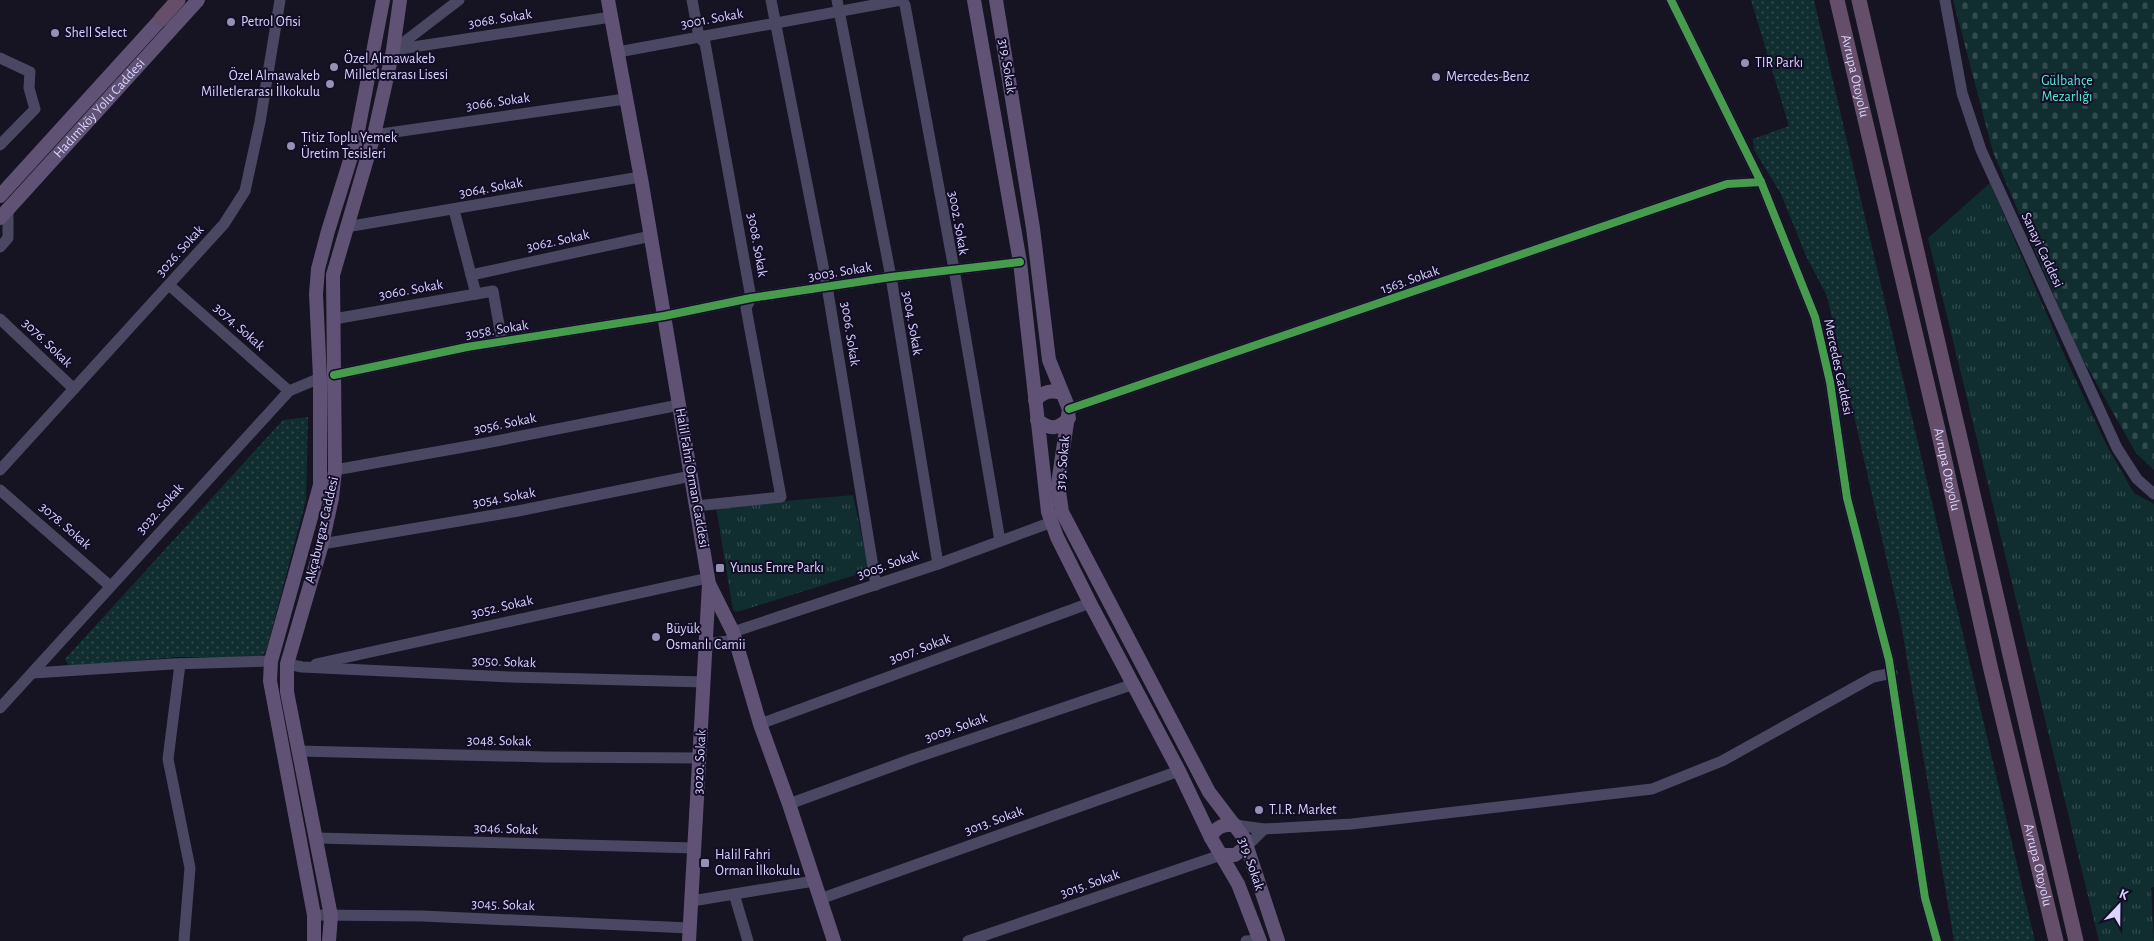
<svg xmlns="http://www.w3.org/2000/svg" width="2154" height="941" font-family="'Alegreya Sans',sans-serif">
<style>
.grass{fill:url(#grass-dots)}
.cemetery{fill:url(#cemetery-stones)}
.park{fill:url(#park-tufts)}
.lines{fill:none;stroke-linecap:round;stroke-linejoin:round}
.minor{stroke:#4a4763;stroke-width:11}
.major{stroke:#5f5274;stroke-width:14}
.highway{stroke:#654e69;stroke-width:15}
.cycleway-casing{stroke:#130d28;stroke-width:11}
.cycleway{stroke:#469c4c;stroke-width:8}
.poi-dot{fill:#9690b2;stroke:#130d28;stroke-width:2}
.labels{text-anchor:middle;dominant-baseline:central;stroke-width:4;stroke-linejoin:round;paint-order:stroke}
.street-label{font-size:14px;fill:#dbd4ff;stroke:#130d28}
.poi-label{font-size:14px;fill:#dbd4ff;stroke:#130d28;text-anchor:start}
.park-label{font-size:14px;fill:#53ecce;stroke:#130d28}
</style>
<defs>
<pattern id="grass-dots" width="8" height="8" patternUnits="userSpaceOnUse" patternTransform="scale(1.25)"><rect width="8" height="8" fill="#102e30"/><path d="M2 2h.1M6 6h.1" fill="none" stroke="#324b4f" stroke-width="1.8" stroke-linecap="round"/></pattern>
<pattern id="cemetery-stones" width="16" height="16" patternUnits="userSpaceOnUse" patternTransform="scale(1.25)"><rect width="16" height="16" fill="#102e30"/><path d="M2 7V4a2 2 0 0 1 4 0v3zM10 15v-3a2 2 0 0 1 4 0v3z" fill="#324b4f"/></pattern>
<pattern id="park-tufts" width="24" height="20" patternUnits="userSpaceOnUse" patternTransform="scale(1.25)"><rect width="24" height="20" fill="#102e30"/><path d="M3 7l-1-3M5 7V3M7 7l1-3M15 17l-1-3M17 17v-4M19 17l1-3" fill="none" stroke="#324b4f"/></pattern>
</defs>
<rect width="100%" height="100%" fill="#161322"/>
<g class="grass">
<path d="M1751 0H1814L2035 941H1954L1901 623 1827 296 1806 256 1781 194 1754 150 1753 139 1789 126Z"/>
<path d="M308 417 306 500 266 652 259 657H177L70 667 65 659 283 420Z"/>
</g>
<path class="cemetery" d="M1953 0H2154V470L2136 453 2077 349 1993 152Z"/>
<g class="park">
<path d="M1990 183 2067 361 2107 446 2134 493 2154 504V887L2151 888 2154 941H2099L1928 238Z"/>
<path d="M853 495 868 566 865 572 737 612 733 610 716 507Z"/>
</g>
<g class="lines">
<g class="minor">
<path d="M692 0 699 37 705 43 751 298 746 308 781 497 696 506"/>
<path d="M771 0 827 286 876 585"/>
<path d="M837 0 891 277 938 564"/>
<path d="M902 0 905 5 954 269 1000 541"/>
<path d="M1671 0 1761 182 1815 317 1830 382 1847 498 1889 660 1925 898 1937 941"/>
<path d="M1945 0 1962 93 1981 150 2117 448 2137 479 2154 494"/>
<path d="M395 49 459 0"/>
<path d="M393 50 611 17"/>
<path d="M618 52 901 0"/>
<path d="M0 58 30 72 29 88 35 109 0 145"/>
<path d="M374 135 625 99"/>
<path d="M454 210 476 294"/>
<path d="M346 227 640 177"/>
<path d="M0 247 8 238V209"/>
<path d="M471 275 651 236"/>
<path d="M169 285 289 391"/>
<path d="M0 319 74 389"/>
<path d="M334 319 493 291 502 342"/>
<path d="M334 375 467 347 664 316 751 298 891 277 1020 262"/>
<path d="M1069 409 1727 184 1761 182"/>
<path d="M0 470 224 224 245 191 260 122 280 0"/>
<path d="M335 470 486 443 679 405"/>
<path d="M0 490 110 586"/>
<path d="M322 544 518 511 691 476"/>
<path d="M733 632 938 564 1052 522"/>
<path d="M706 644 735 640"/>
<path d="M180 664 168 759 190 868 184 941"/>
<path d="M287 664 302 667 511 677 704 682"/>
<path d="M316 664 708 578"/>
<path d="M33 673 172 664 271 661"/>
<path d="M0 708 289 391 320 378"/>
<path d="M760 724 1090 603"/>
<path d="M298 751 546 757 700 758"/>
<path d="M789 804 912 759 1134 684"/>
<path d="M1235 825 1264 829 1352 824 1652 789 1722 761 1873 677 1892 673"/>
<path d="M317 838 695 848"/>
<path d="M1247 846 1264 829"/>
<path d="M734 894 748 941"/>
<path d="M820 899 1179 771"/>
<path d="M692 901 814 881"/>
<path d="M314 915 422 916 689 928"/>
<path d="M968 941 1221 855"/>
<path d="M1246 941 1260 940"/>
</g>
<g class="major">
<path d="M608 0 642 184 709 584 733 632 760 724 789 804 834 941"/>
<path d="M974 0 1020 262 1048 512 1057 537 1090 603 1179 771 1211 838 1238 884 1260 941"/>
<path d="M996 0 1033 228 1049 360 1069 409 1058 484 1062 512 1209 792 1244 838 1278 941"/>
<path d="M0 196 161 19"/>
<path id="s1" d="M0 218 198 0"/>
<path d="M1035 400C1045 391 1050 390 1062 393"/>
<path d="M1037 420C1050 430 1058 430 1069 418"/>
<path d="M1211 838C1214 827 1224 824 1235 825"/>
<path d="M1221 855H1235L1247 846"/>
<path d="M314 941V915L270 681 271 661 320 485V378L316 294 318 269 328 231 356 141 383 0"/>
<path d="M329 941 331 916 287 692V664L322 544 332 498 335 470 333 275 374 135 393 50 400 0"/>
<path d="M689 941 709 584"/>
</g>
<g class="highway">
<path id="s2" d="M1837 0 1938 430 1991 670 2056 941"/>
<path d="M1859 0 2076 941"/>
<path d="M161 19 178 0"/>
</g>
<g class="cycleway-casing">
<g id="cycleway">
<path d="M1671 0 1761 182 1815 317 1830 382 1847 498 1889 660 1925 898 1937 941"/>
<path d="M334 375 467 347 664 316 751 298 891 277 1020 262"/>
<path d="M1069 409 1727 184 1761 182"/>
</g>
</g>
<use href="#cycleway" class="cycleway"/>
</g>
<g class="poi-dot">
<circle cx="231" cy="22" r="5"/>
<circle cx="55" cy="33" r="5"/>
<circle cx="1745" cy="63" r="5"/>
<circle cx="334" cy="67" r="5"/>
<circle cx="1436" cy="77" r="5"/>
<circle cx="330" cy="84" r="5"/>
<circle cx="291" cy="146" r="5"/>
<rect x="715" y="563" width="10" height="10" rx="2.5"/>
<circle cx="656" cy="637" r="5"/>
<circle cx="1259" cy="810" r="5"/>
<rect x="700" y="858" width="10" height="10" rx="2.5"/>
</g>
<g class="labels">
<g class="street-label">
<text transform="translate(500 19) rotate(-9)">3068. Sokak</text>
<text transform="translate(712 19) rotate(-10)">3001. Sokak</text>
<text transform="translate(1007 66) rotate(81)">319. Sokak</text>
<text stroke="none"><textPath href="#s2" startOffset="78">Avrupa Otoyolu</textPath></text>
<text transform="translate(498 102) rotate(-8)">3066. Sokak</text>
<text stroke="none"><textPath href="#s1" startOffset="148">Hadımköy Yolu Caddesi</textPath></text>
<text transform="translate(491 188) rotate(-10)">3064. Sokak</text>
<text transform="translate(958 223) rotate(80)">3002. Sokak</text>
<text transform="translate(558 241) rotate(-12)">3062. Sokak</text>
<text transform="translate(757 245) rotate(80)">3008. Sokak</text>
<text transform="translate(2042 250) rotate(65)">Sanayi Caddesi</text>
<text transform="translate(180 251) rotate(-48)">3026. Sokak</text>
<text transform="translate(840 272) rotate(-9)">3003. Sokak</text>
<text transform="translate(1410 280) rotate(-19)">1563. Sokak</text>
<text transform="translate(411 290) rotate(-10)">3060. Sokak</text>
<text transform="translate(912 323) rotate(80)">3004. Sokak</text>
<text transform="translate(239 327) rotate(42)">3074. Sokak</text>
<text transform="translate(497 330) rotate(-9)">3058. Sokak</text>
<text transform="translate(850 334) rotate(81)">3006. Sokak</text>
<text transform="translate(47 343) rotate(44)">3076. Sokak</text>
<text transform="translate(1838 367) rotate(78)">Mercedes Caddesi</text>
<text transform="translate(505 424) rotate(-11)">3056. Sokak</text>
<text transform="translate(1063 463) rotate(-85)">319. Sokak</text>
<text stroke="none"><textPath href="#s2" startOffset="482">Avrupa Otoyolu</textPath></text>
<text transform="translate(692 478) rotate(80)">Halil Fahri Orman Caddesi</text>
<text transform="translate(504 498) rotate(-10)">3054. Sokak</text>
<text transform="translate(160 509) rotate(-48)">3032. Sokak</text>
<text transform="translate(65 526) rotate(41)">3078. Sokak</text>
<text transform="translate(322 530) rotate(-77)">Akçaburgaz Caddesi</text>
<text transform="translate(888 565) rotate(-19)">3005. Sokak</text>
<text transform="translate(502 607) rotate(-13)">3052. Sokak</text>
<text transform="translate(920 649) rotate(-20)">3007. Sokak</text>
<text transform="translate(504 662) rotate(2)">3050. Sokak</text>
<text transform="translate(956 728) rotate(-19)">3009. Sokak</text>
<text transform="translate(499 741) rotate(1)">3048. Sokak</text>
<text transform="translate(700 762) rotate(-87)">3020. Sokak</text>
<text transform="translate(994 821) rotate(-20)">3013. Sokak</text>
<text transform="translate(506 829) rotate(2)">3046. Sokak</text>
<text transform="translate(1251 864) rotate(71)">319. Sokak</text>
<text stroke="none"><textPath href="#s2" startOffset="888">Avrupa Otoyolu</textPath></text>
<text transform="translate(1090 884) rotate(-19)">3015. Sokak</text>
<text transform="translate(503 905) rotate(2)">3045. Sokak</text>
</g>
<g class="poi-label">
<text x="241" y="22">Petrol Ofisi</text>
<text x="65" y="33">Shell Select</text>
<text x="344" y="59">Özel Almawakeb<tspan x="344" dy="16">Milletlerarası Lisesi</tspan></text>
<text x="1755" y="63">TIR Parkı</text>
<text x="320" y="76" text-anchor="end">Özel Almawakeb<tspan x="320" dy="16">Milletlerarası İlkokulu</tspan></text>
<text x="1446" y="77">Mercedes-Benz</text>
<text x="301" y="138">Titiz Toplu Yemek<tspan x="301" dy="16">Üretim Tesisleri</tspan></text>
<text x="730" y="568">Yunus Emre Parkı</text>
<text x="666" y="629">Büyük<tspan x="666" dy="16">Osmanlı Camii</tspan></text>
<text x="1269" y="810">T.I.R. Market</text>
<text x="715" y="855">Halil Fahri<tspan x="715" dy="16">Orman İlkokulu</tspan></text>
</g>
<g class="park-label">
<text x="2067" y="81">Gülbahçe<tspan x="2067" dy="16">Mezarlığı</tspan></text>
</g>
</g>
<g transform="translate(2119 906) rotate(22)" stroke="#130d28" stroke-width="4" paint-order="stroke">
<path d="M0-4L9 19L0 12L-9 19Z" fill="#dbd4ff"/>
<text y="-8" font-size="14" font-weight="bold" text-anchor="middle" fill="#dbd4ff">K</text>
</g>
</svg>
